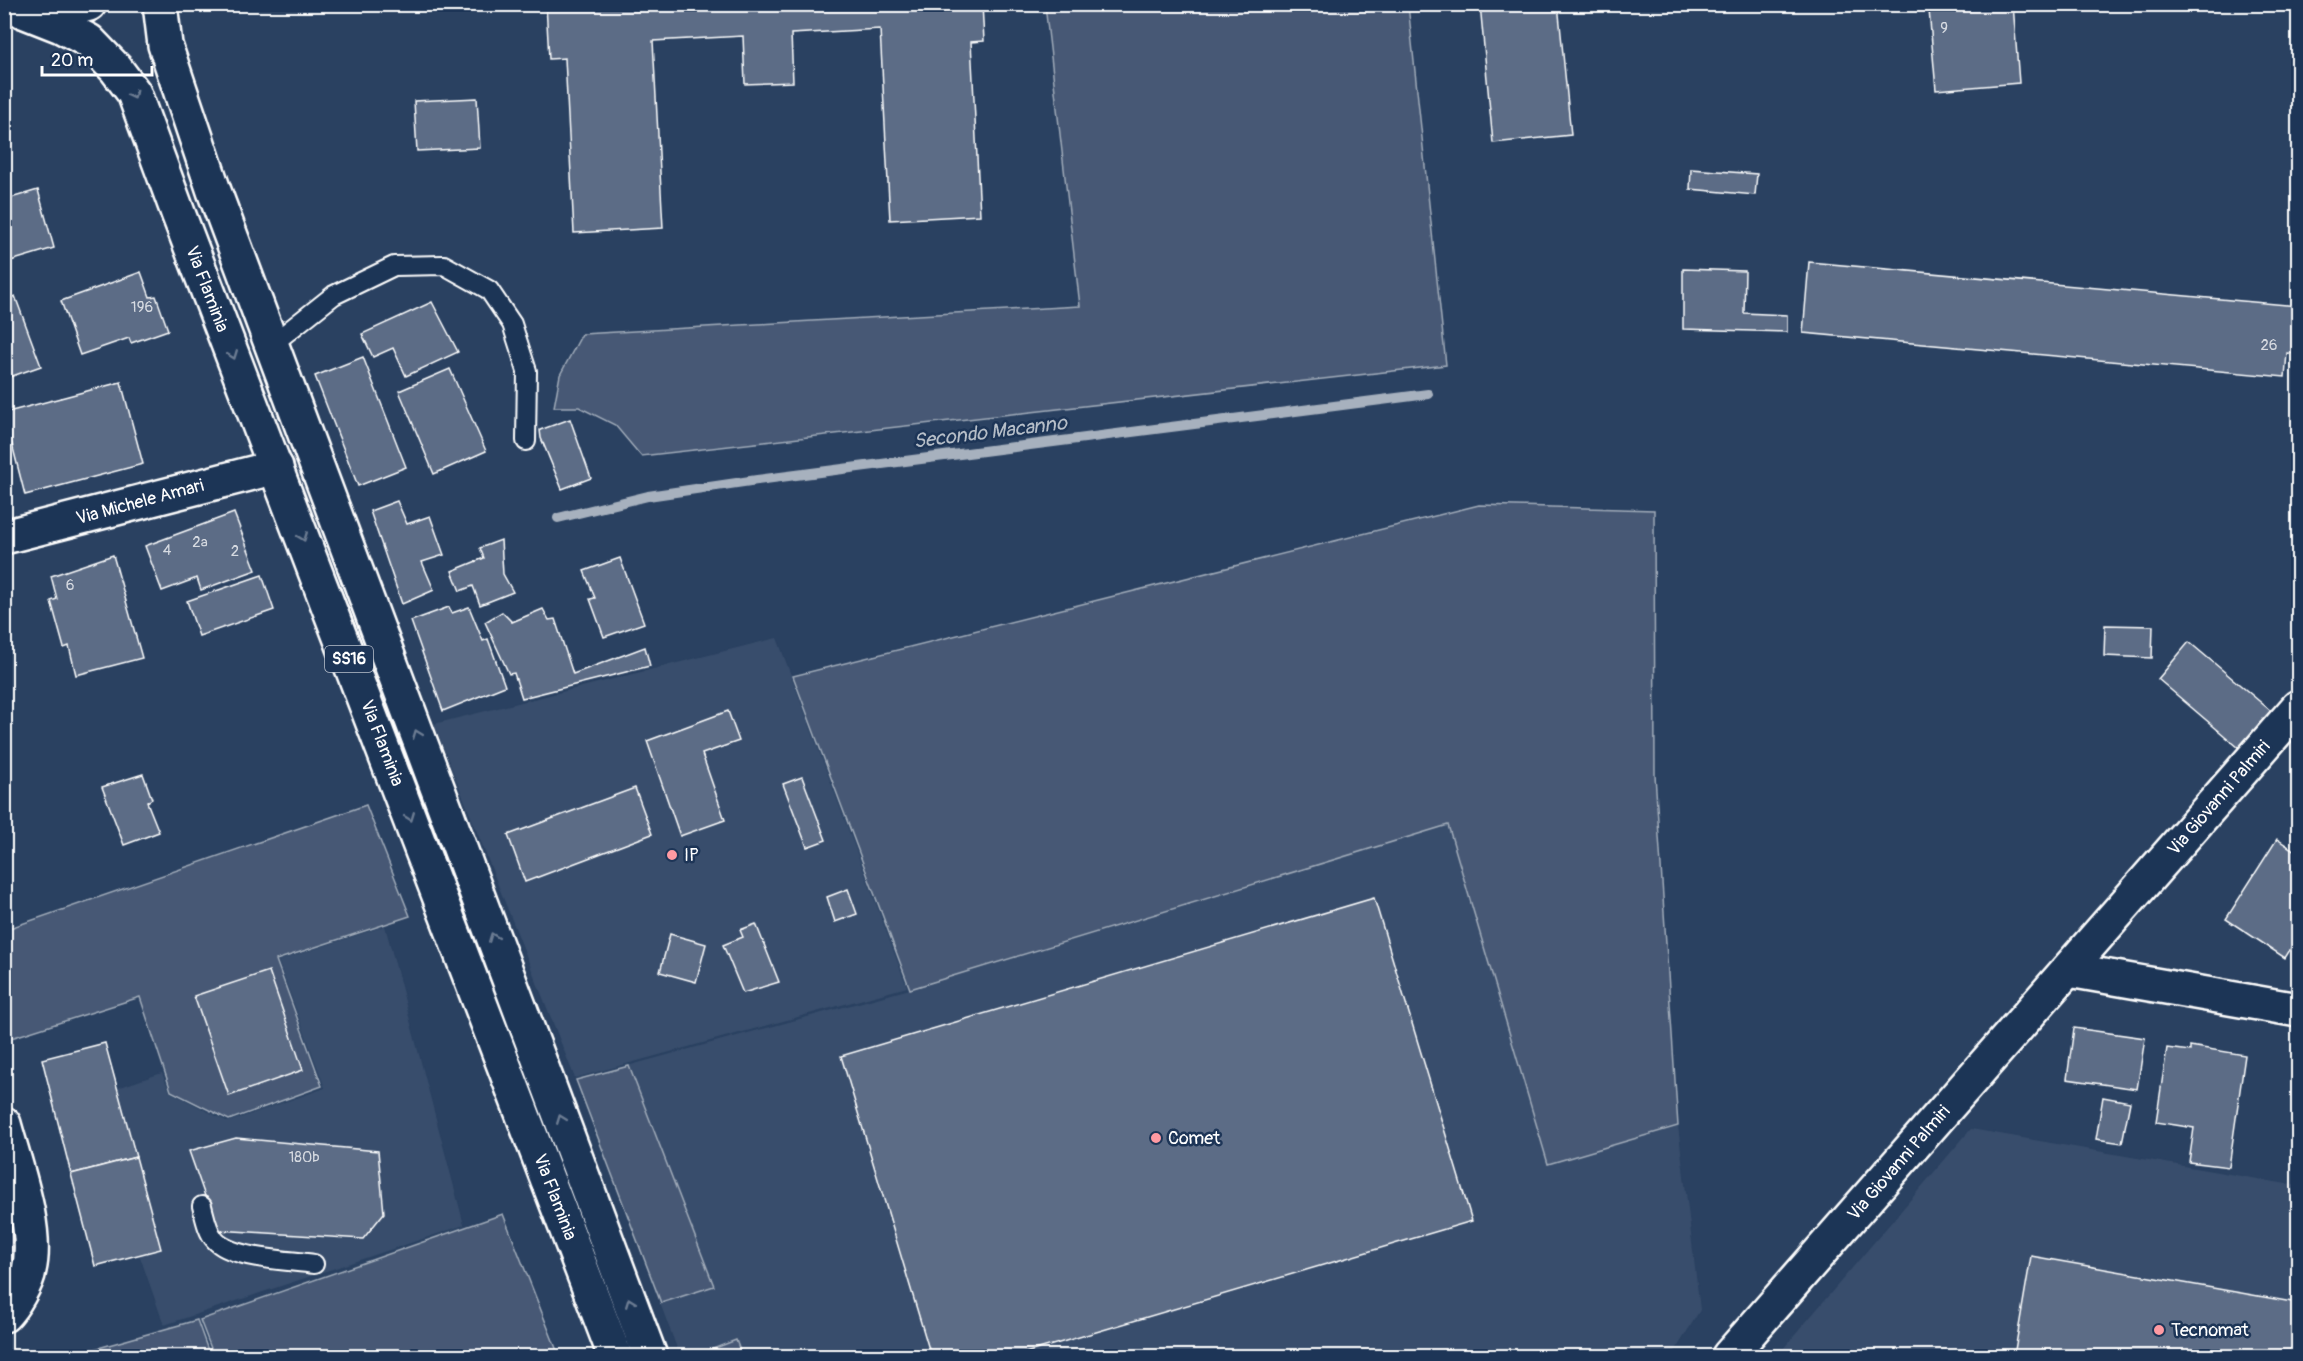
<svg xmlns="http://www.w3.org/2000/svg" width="2303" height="1361" font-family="Pangolin,sans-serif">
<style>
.built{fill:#394e6c}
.green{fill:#465975;stroke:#a2acba;stroke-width:1.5}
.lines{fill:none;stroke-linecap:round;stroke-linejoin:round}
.stream{stroke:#a7b1be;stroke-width:10}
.building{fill:#5b6c86;stroke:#fff;stroke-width:1.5}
.lane-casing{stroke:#fff;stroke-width:22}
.street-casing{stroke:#fff;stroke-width:38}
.primary-casing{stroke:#fff;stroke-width:38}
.lane{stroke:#1d3557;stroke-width:18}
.street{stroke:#1d3557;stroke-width:33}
.primary{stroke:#1d3557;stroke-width:33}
.oneway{stroke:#6c7c92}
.poi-dot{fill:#ff9aa2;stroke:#1d3557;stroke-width:2}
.labels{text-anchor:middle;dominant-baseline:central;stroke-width:5;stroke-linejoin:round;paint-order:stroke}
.number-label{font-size:15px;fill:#d6dae1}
.shield{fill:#1d3557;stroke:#bbc2cd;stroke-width:1.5}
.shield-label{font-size:16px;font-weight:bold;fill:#fff}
.street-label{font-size:18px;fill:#fff;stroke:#1d3557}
.poi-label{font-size:18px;fill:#fff;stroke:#1d3557;text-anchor:start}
.water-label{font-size:20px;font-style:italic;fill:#b6bec8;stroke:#1d3557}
</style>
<rect width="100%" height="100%" fill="#2a4161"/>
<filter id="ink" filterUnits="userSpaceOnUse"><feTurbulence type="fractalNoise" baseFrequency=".0167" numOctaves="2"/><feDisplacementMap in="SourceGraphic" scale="12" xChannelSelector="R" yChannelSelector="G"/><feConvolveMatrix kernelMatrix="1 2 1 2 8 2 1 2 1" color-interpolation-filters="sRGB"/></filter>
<g filter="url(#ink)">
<g class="built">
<path d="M777 638 907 987 575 1078 434 724Z"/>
<path d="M1448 825 1548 1164 1678 1126 1700 1310 1672 1356H680L576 1080 910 989Z"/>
<path d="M385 926 464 1225 164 1325 85 1099 162 1073 170 1092 228 1122 325 1088 278 961Z"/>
<path d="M1971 1129 2298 1186V1356H1777Z"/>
</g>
<g class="green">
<path d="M1045 5H1408L1446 365 641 456 615 425 579 407H554L560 375 582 334 1080 306Z"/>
<path d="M1479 505 1654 510 1655 775 1678 1126 1548 1164 1448 825 910 989 793 676Z"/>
<path d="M366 805 410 916 276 960 322 1086 229 1120 171 1091 140 997 5 1040 4 930Z"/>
<path d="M629 1066 714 1286 661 1303 576 1080Z"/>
<path d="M4 1187C15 1224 23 1246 5 1283Z"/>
<path d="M503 1214 559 1356H214L200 1320Z"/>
<path d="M197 1320 210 1356H70Z"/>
<path d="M736 1340 742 1356H695Z"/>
</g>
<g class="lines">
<path class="stream" d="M558 518 648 496 757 480 1428 394"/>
</g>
<g class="building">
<path d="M546 4H982L984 41 971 42 980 215 890 220 880 29 791 34 793 82 745 84 743 36 653 41 663 228 574 233 565 58 549 59Z"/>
<path d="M1480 4H1558L1571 135 1493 143Z"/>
<path d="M2000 4H2013L2019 83 1936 90 1929 10Z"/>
<path d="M477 98 480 148 417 151 414 101Z"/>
<path d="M1691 169 1757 174 1755 195 1690 189Z"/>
<path d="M38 190 54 248 4 263V200Z"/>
<path d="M1809 262 2298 306V354L2287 353 2285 377 1803 333Z"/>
<path d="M1683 269 1745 271 1744 313 1787 315V332L1683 329Z"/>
<path d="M141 272 150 297 156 296 168 330 131 343 129 338 80 355 61 301Z"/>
<path d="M15 296 41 366 4 379V300Z"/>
<path d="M432 302 458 352 406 376 393 348 373 357 362 334Z"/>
<path d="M363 357 406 467 358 486 315 376Z"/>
<path d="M450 369 486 451 434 474 399 391Z"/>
<path d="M121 382 143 464 25 495 4 413Z"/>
<path d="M570 419 591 478 562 489 541 438 540 430Z"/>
<path d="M397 501 407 524 430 516 444 555 422 562 434 590 402 604 370 511Z"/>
<path d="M234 513 256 570 201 590 197 578 162 591 145 546Z"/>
<path d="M501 540 503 574 513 592 480 605 473 586 460 591 452 571 484 558 480 548Z"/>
<path d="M113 555 142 658 76 675 69 646 64 648 51 601 57 599 51 576Z"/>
<path d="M620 558 644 623 604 637 590 599 595 598 584 571Z"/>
<path d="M262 575 274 610 199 636 187 601Z"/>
<path d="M449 607 452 613 469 607 483 641 488 639 505 686 443 711 411 621Z"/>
<path d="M543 609 549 620 555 619 573 674 645 647 650 666 522 698 514 673 509 674 485 622 502 612 512 622Z"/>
<path d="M2105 625 2153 626 2152 658 2104 656Z"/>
<path d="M2189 642 2271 711 2239 748 2158 679Z"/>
<path d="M728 711 739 741 702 754 725 820 680 836 647 741Z"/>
<path d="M143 774 152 799 147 802 159 832 124 845 102 787Z"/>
<path d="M802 777 826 840 807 847 783 784Z"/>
<path d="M635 788 652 834 525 882 508 835Z"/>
<path d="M2277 839 2298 853V937L2285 958 2226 919Z"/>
<path d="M848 889 857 914 835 922 827 897Z"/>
<path d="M1374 898 1472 1221 1015 1356H931L841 1056Z"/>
<path d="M756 924 779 982 743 993 723 945 743 937 740 930Z"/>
<path d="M670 934 706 944 696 982 660 972Z"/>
<path d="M269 971 303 1070 229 1096 194 996Z"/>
<path d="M2074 1028 2145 1038 2137 1089 2067 1079Z"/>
<path d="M105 1043 136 1157 71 1174 42 1059Z"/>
<path d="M2190 1046 2245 1055 2229 1167 2189 1162 2194 1128 2156 1122 2167 1048 2190 1051Z"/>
<path d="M2103 1097 2130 1102 2122 1143 2096 1139Z"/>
<path d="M236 1138 378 1151 384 1213 363 1239 217 1230 189 1151Z"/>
<path d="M136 1157 161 1249 95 1266 71 1174Z"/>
<path d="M2031 1256 2298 1303V1356H2014Z"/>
</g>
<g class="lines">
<g class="lane-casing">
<g id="lane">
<path d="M271 345 334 295 394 266 444 265 489 290 512 324 527 371 526 441"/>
<path d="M202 1206C205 1217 207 1231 215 1240 231 1259 289 1260 314 1264"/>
</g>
</g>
<g class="street-casing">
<g id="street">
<path d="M4 537 276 467"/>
<path d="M2069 970 2298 1010"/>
<path d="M4 1124C15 1165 39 1229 29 1270 27 1283 13 1306 4 1315"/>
<path d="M1729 1356 2298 707"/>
</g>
</g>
<g class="primary-casing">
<g id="primary">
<path d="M160 4 165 45 214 191 650 1356"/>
<path d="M23 11 61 26 89 41 116 69 134 93 178 213 615 1356"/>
<path d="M33 11 67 10 89 4"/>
</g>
</g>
<use href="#lane" class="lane"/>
<use href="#street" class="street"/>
<use href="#primary" class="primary"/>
</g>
<defs><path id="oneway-chevron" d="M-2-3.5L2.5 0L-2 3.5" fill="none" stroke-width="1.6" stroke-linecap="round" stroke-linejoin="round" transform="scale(1.5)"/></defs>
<g class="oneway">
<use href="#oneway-chevron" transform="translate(133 95) rotate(63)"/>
<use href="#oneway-chevron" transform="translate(233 355) rotate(69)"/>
<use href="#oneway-chevron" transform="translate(303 537) rotate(69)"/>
<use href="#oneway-chevron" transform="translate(417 734) rotate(-111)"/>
<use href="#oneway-chevron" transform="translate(410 817) rotate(69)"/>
<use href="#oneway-chevron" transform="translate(493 937) rotate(-111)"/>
<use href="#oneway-chevron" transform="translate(561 1119) rotate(-111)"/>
<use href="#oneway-chevron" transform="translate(630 1302) rotate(-111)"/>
</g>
</g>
<g class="poi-dot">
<circle cx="672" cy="855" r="6"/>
<circle cx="1156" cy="1138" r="6"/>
<circle cx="2159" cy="1330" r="6"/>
</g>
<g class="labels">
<g class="number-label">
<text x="1944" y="28">9</text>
<text x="142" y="307">196</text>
<text x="2269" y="345">26</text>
<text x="200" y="542">2a</text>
<text x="167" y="550">4</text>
<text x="235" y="551">2</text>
<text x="70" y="585">6</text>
<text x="304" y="1157">180b</text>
</g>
<rect class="shield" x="325" y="646" width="48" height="26" rx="4.5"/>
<g class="shield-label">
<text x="349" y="659">SS16</text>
</g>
<g class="street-label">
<text transform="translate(207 289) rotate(69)">Via Flaminia</text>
<text transform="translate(140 502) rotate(-15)">Via Michele Amari</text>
<text transform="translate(382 743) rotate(69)">Via Flaminia</text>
<text transform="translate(2219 798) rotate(-49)">Via Giovanni Palmiri</text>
<text transform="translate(1899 1163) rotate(-49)">Via Giovanni Palmiri</text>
<text transform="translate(555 1197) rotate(69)">Via Flaminia</text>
</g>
<g class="poi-label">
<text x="684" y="855">IP</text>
<text x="1168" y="1138">Comet</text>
<text x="2171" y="1330">Tecnomat</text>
</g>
<g class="water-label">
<text transform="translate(990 432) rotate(-7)">Secondo Macanno</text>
</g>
</g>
<rect width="2303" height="1361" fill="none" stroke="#1d3557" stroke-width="24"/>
<rect x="12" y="12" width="2279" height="1337" fill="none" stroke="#fff" stroke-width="2" filter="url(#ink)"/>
<path d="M42 66v9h110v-9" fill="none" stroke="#ffffff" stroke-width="3"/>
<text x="51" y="66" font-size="18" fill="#ffffff" stroke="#1d3557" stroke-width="4.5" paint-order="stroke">20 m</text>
</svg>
